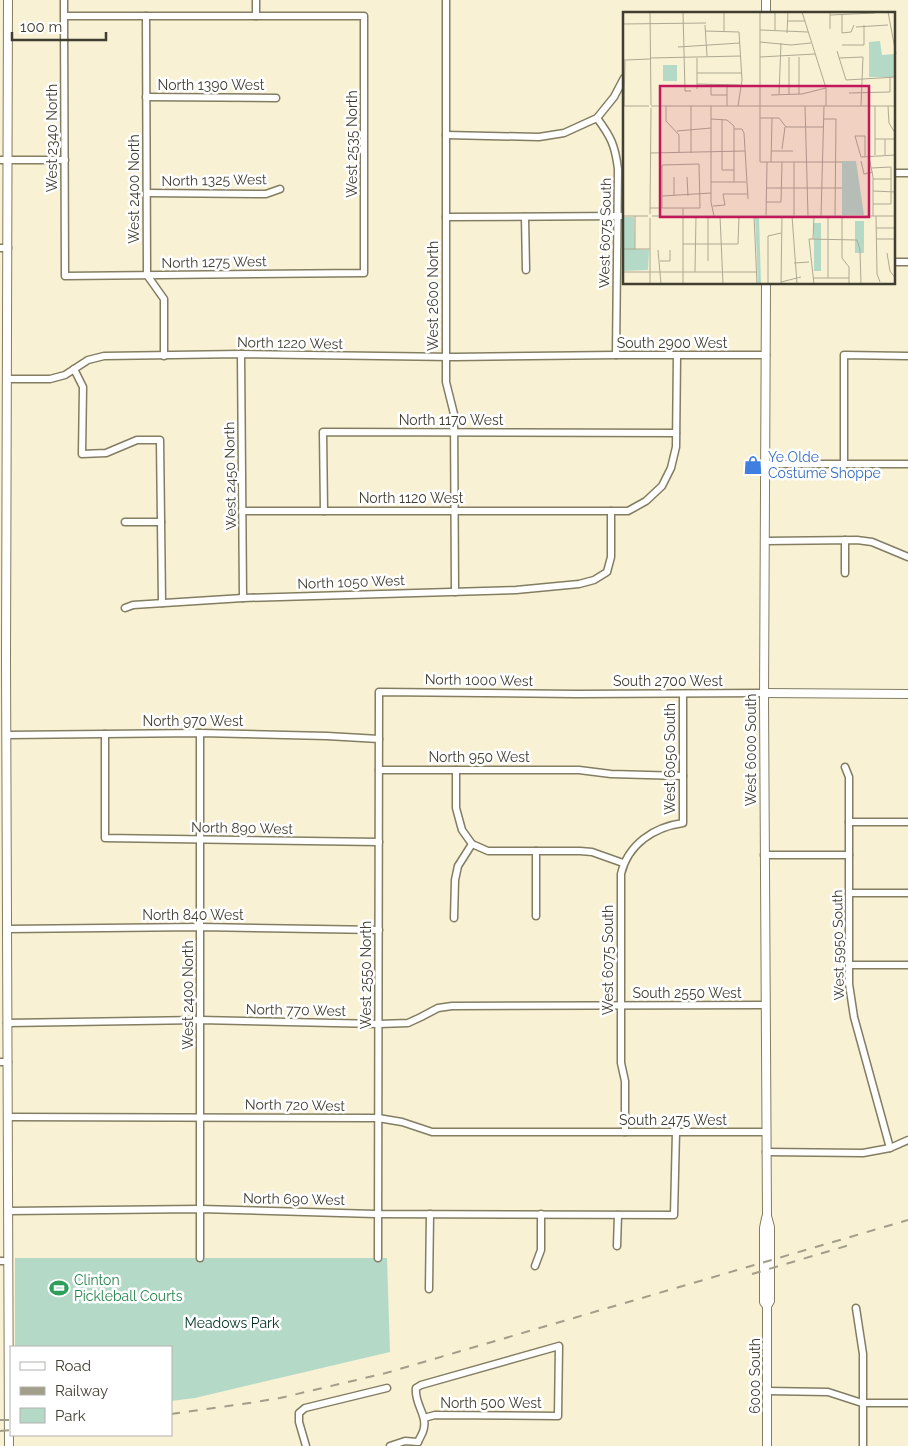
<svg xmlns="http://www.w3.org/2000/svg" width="908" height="1446" font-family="Raleway,sans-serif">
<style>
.green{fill:#b4dac7}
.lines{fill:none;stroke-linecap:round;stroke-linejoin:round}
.minor-casing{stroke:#837d62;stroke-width:9}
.tertiary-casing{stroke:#837d62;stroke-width:10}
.minor{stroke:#fff;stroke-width:6}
.tertiary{stroke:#fff;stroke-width:8}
.rail{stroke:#a39e89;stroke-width:2;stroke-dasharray:9 9;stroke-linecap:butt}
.labels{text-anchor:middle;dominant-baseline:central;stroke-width:5;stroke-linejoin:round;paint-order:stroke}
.street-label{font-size:14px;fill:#403d31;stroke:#fff}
.shop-label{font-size:14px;fill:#366cbe;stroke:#fff;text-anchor:start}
.leisure-label{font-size:14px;fill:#27864d;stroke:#fff;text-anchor:start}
.park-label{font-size:14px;fill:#003221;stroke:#fff}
.inset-road{fill:none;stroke:#aea993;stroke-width:1}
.view{fill:#c2185b;fill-opacity:0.15;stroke:#c2185b;stroke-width:2.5}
.inset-edge{fill:none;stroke:#403d31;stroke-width:2.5}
</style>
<rect width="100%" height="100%" fill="#f8f1d4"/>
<path class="green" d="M15 1258H387L390 1352 195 1398 171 1401V1347H15Z"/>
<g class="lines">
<g class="minor-casing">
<g id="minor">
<path d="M64 0V16L65 276 364 273V16H64"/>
<path d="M446 0V382L454 414 455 592"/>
<path d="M146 16 147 275 164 299V356"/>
<path d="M256 16V0"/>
<path d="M146 97 276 98"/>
<path d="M597 118C611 137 615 145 618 169L616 355"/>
<path d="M446 135 539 137 564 133 597 118 614 97 624 78"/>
<path d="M0 160H65"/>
<path d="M894 173H908"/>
<path d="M147 193 266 194 280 189"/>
<path d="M446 217 624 216"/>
<path d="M525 217 526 270"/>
<path d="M0 248H8"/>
<path d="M894 262H908"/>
<path d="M241 354 243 598"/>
<path d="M74 369 83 387 82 454 106 453 137 440H160L162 603"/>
<path d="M7 379H50L65 375 88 360 104 356 241 354 454 357 616 355H766"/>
<path d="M766 464H908"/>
<path d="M844 465V355L908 356"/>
<path d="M242 511H628L646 501 662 486 671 468 676 447 677 355"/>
<path d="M324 511 323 432 676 433"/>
<path d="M125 522H161"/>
<path d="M845 540V573"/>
<path d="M765 541 857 540 872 542 908 557"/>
<path d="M125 608 133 605 243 598 516 590 579 584 594 580 607 572 611 557V511"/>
<path d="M200 733V1258"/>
<path d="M105 734V838L379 842"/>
<path d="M7 735 200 733 327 736 379 739"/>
<path d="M845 767 849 777V984L854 1017 890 1148"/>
<path d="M379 770H579L611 774 683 776"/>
<path d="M849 822H908"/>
<path d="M472 844 488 851H580L592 852 623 863"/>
<path d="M536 851V916"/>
<path d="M764 855H849"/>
<path d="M849 893H908"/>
<path d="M454 918 455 880 458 866 472 844 462 830 456 808V770"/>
<path d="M7 929 200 927 379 930"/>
<path d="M849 965H908"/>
<path d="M7 1023 200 1020 379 1024 408 1023 421 1017 438 1008 452 1006 765 1005"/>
<path d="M0 1062H8"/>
<path d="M8 1117 378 1118 402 1122 432 1132H766"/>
<path d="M625 1132V1081L621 1063V874C628 844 654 827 683 823V694"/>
<path d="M766 1152 863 1153 890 1148 908 1140"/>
<path d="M8 1211 200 1209 375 1214 674 1215 676 1132"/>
<path d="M617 1246 618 1215"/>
<path d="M378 1258 379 692 577 694 764 693"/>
<path d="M0 1261H8"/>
<path d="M535 1266 541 1250V1214"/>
<path d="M429 1289 430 1214"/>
<path d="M856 1308 863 1354V1446"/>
<path d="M767 1391 828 1392 862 1403H908"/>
<path d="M418 1442C420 1437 424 1432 424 1427 427 1415 414 1403 416 1388L421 1385 559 1346 558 1416 435 1415 424 1418"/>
<path d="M306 1446 299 1422V1413L305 1408 387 1388"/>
<path d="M390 1446 405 1441 418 1442"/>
</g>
</g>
<g class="tertiary-casing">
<g id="tertiary">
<path d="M8 0 6 660 9 1446"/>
<path d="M766 0V14"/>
<path d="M766 284 764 700 767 1216 770 1227V1301L767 1306"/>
<path d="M764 693 908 694"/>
<path d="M766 1218 764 1228V1302L767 1306V1446"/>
</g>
</g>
<use href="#minor" class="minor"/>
<use href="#tertiary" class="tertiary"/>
<g class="rail">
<path d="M752 1274 853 1244"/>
<path d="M171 1414 249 1403 280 1398 386 1373 908 1220"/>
<path d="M0 1420H11"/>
<path d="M0 1431 11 1430"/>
</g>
</g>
<defs>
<g id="shop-bare" transform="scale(1.5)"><path d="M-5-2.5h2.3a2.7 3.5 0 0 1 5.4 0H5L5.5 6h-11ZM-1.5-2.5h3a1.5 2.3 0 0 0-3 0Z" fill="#3f7fe0" stroke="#fff" stroke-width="2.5" paint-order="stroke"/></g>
<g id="stadium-bare" transform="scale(1.5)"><path d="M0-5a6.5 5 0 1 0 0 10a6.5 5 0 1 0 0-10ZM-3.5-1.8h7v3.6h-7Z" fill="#2e9e5b" stroke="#fff" stroke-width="2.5" paint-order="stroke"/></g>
</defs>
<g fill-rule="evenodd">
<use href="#shop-bare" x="753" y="465"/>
<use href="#stadium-bare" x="59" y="1288"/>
</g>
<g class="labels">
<g class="street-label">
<text x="211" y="85">North 1390 West</text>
<text transform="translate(52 138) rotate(-90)">West 2340 North</text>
<text transform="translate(352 144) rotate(-90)">West 2535 North</text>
<text transform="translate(214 180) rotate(-1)">North 1325 West</text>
<text transform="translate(134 189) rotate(-90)">West 2400 North</text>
<text transform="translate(605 233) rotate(-89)">West 6075 South</text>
<text transform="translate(214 262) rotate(-1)">North 1275 West</text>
<text transform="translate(433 296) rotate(-90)">West 2600 North</text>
<text transform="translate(290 343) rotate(1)">North 1220 West</text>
<text x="672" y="343">South 2900 West</text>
<text x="451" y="420">North 1170 West</text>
<text transform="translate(230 476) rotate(-91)">West 2450 North</text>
<text x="411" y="498">North 1120 West</text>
<text transform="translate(351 582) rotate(-2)">North 1050 West</text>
<text transform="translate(479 680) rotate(1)">North 1000 West</text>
<text x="668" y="681">South 2700 West</text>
<text x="193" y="721">North 970 West</text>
<text transform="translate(751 750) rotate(-90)">West 6000 South</text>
<text x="479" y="757">North 950 West</text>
<text transform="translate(670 759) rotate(-90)">West 6050 South</text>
<text transform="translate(242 828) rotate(1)">North 890 West</text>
<text x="193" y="915">North 840 West</text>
<text transform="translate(838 945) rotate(-91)">West 5950 South</text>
<text transform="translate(608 960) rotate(-90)">West 6075 South</text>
<text transform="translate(366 975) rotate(-90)">West 2550 North</text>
<text x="687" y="993">South 2550 West</text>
<text transform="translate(188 995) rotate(-90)">West 2400 North</text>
<text transform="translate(296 1010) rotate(1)">North 770 West</text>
<text transform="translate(295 1105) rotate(1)">North 720 West</text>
<text x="673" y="1120">South 2475 West</text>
<text transform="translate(294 1199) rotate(1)">North 690 West</text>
<text transform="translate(755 1376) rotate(-90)">6000 South</text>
<text x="491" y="1403">North 500 West</text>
</g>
<g class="shop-label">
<text x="768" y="457">Ye Olde<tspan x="768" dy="16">Costume Shoppe</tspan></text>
</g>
<g class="leisure-label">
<text x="74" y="1280">Clinton<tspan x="74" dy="16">Pickleball Courts</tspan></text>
</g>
<g class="park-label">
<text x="232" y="1323">Meadows Park</text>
</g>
</g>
<g transform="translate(623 12)">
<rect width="272" height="272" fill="#f8f1d4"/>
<path d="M257 29 259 43 272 42V65H246V30ZM40 53H54V69H40ZM219 149H233L241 203H219ZM0 205H11L12 237 26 238 25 258 0 259ZM132 205H136L138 272H135ZM232 209H241V241H232ZM191 211H198V259H191Z" fill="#b4dac7"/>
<path class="inset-road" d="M27 0 28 93M60 0 62 79H68M137 0V150H219M152 0V18M179 0 203 76V94M265 0 273 42M207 1V17M207 3 252 1M219 3V21L228 20 231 13M165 9H182M0 12 83 11M82 13 84 44M233 15 265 13M137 18 185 20M82 19 116 20 119 68 115 94M101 19V0M164 21 165 0M137 30 168 33 188 31M219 33H241V13M55 35 117 31M214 39 223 68 273 65M137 45 192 42M166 45V82M176 45V82M27 46 118 44M74 46V77M216 46 240 45 238 94M3 48 27 47M74 61H119M74 72 117 73M88 72V83H104M226 81 267 80V65M156 82 158 31M148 83 179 82 203 76M1 94 2 47M1 94H26M28 94H226M43 94V109L56 123V141M68 94V141M88 94V190L91 204M104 94V72M182 94 185 204M226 94H273M265 94 266 111 272 121V143M137 106H156L163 115H201M88 107 104 108 111 114V170M99 107V158H111M201 107H213L212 204M111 117H119L121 121 125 187M54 119 88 116M252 127H272M159 137 162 115M148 139H170M27 141 122 139M252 143V94M262 143V127M242 144V124H232L238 145 273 143M246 145 250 165V204M238 149 241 162 250 160M148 150 149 106M248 156 268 155V192H250M64 165 65 184M250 167H268M88 170H123M143 176H219M250 179 273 180M39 184 88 181M51 184V165M143 190H158L159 150M90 194 102 193 100 182H124M27 196H77L76 152 39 153V196M27 202 28 96M0 204H25M29 204H273M85 204V249M97 204 100 272M131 204 134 272M143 204 144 150M169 204 174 272M171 204V150M198 204 201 94M205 204V266M219 204V246L226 255V272M253 204 254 262 257 270M253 216H273M190 227 191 204M253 227H273M60 232H115L116 204M0 237H27M12 237V204M35 238 38 272M264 241 267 259 273 267M37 249H47V238M171 251 186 250M0 260H134M72 260 73 204M191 266H226M158 270 178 265M27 272V206M60 272V196M145 272V224L158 221M158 272 159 204M191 272 186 227 234 228 237 238 238 272"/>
<path class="view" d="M37 74H246V205H37Z"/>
<rect width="272" height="272" class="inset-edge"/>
</g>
<rect x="10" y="1346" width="162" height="90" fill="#ffffff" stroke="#b3b1ad"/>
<rect x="20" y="1362" width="25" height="8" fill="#ffffff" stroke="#b3b1ad"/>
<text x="55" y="1371" font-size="15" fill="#403d31">Road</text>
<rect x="20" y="1387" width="25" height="8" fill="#a39e89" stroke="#b3b1ad"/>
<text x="55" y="1396" font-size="15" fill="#403d31">Railway</text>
<rect x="20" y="1408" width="25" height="15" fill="#b4dac7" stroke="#b3b1ad"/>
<text x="55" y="1421" font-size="15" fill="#403d31">Park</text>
<path d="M12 32v8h94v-8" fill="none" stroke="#403d31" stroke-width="2.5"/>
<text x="20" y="32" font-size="15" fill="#403d31" stroke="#ffffff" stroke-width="4" paint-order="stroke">100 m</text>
</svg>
